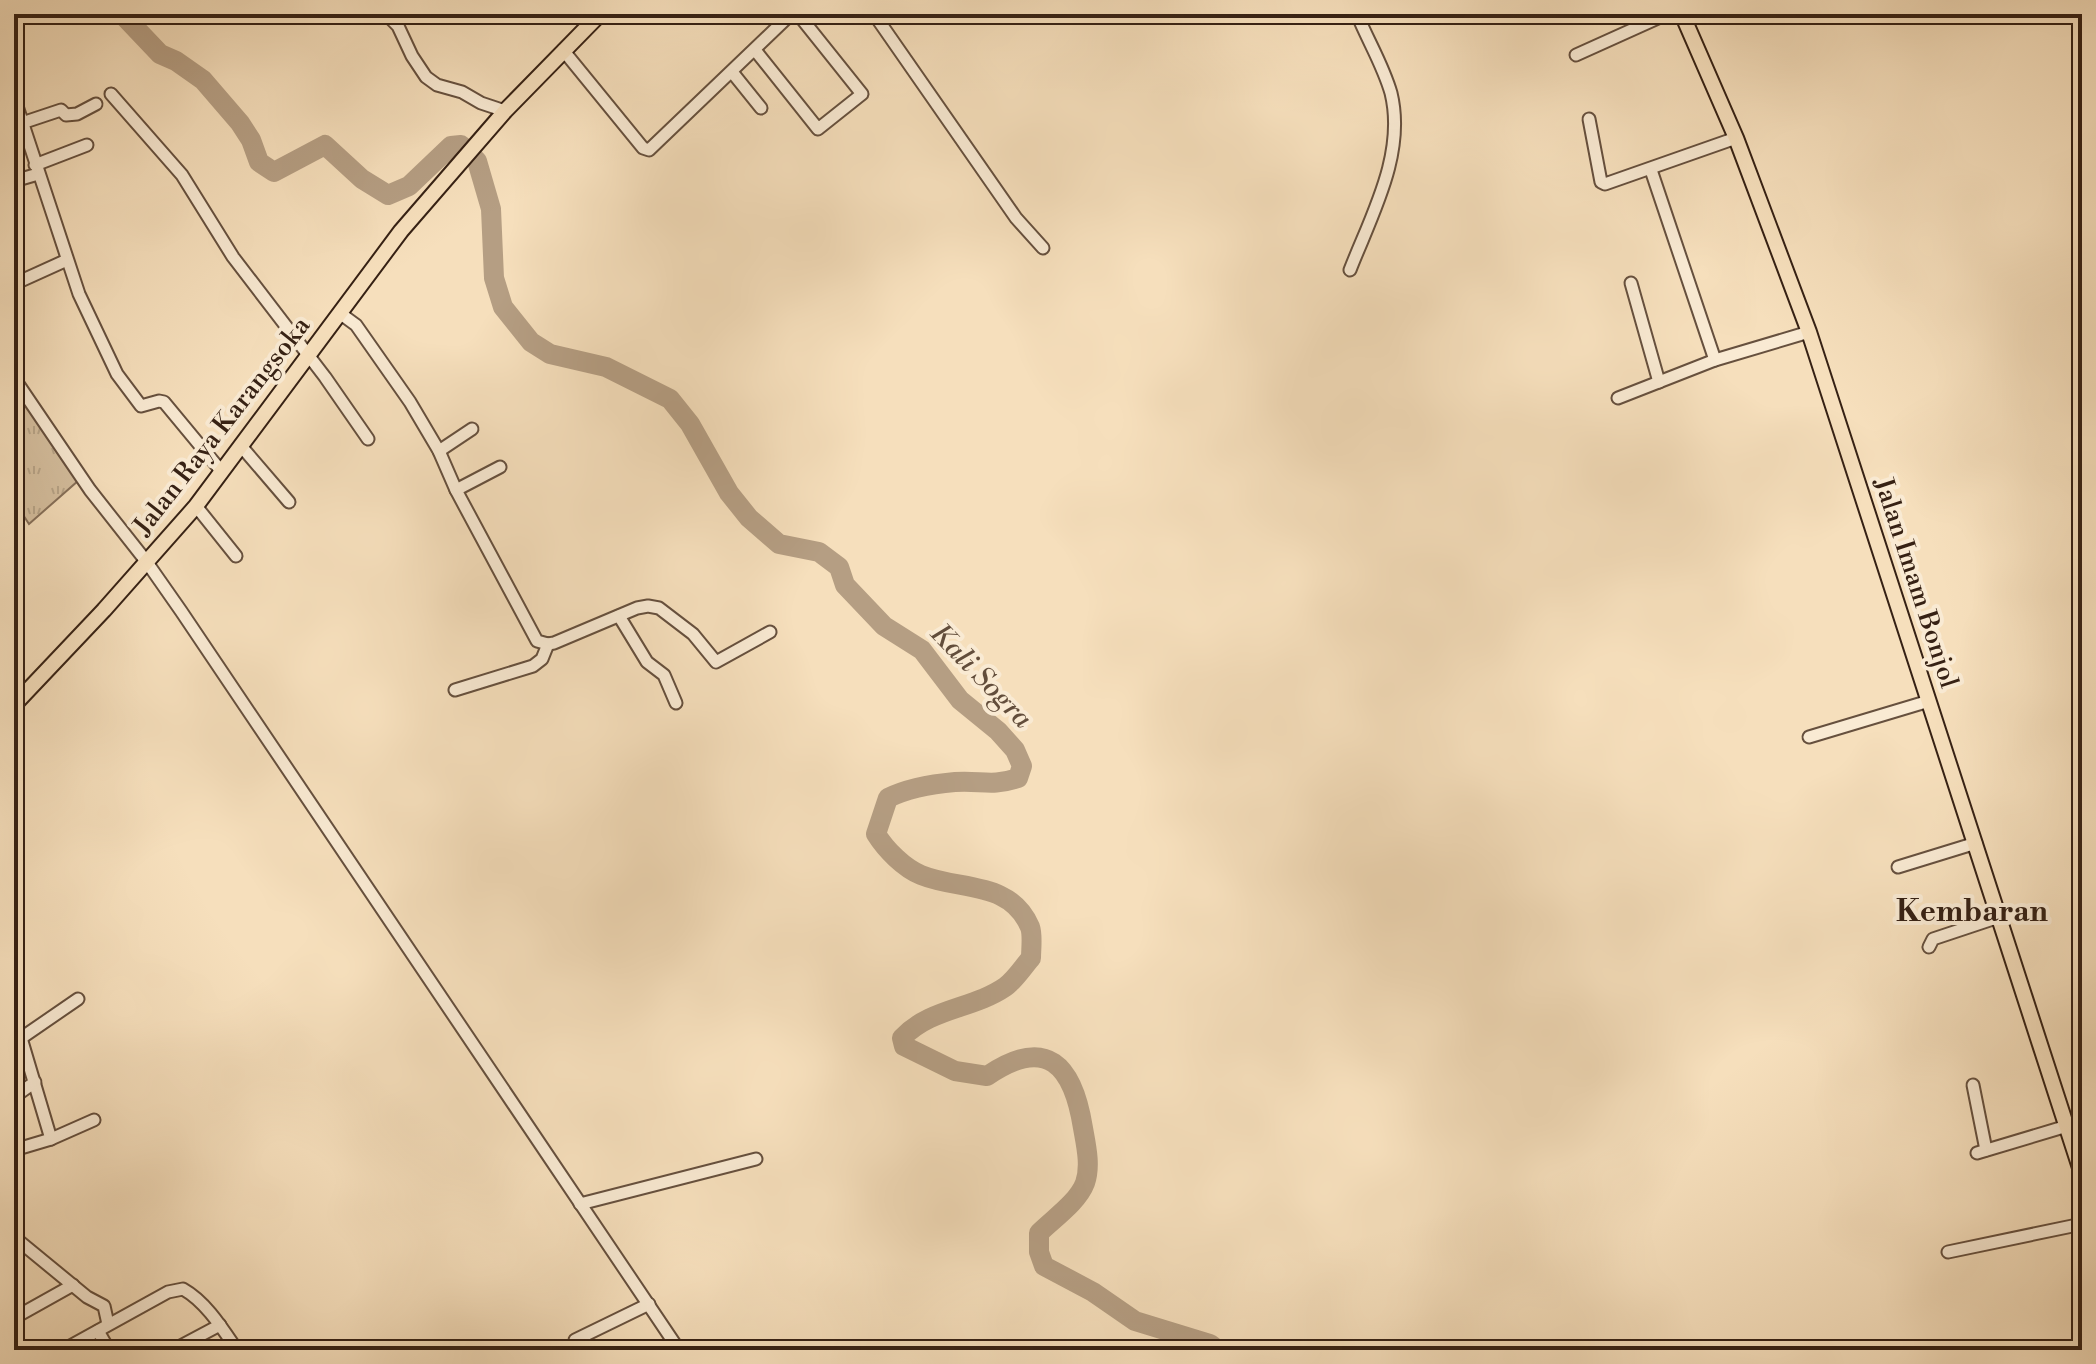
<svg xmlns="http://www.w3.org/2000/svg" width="2096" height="1364" font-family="'Libre Bodoni',serif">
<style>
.park{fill:url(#park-tufts);stroke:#86705a;stroke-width:2}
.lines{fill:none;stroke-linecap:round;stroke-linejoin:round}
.river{stroke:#b59e83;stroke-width:20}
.minor-casing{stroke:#66503e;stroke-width:15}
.major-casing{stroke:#362114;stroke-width:18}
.minor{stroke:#f9ead3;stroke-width:11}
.major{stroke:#f6dfbc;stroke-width:14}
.labels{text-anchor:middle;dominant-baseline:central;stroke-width:8;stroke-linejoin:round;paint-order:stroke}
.street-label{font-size:26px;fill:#362114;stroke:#f9ead3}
.water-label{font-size:28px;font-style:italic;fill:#624d3b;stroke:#f9ead3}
.quarter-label{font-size:30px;font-weight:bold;fill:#362114;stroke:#f9ead3}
</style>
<defs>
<pattern id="park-tufts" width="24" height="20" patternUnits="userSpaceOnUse" patternTransform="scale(2)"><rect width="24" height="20" fill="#d5bf9f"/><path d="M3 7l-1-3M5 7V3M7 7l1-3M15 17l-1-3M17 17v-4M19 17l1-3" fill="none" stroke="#b7a488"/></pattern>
</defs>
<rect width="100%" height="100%" fill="#f6dfbc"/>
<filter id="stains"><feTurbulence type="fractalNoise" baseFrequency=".0025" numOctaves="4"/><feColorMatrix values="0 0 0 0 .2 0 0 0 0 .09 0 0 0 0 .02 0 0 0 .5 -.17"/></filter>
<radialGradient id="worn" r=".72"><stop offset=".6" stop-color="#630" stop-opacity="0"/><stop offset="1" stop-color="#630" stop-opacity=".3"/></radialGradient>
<path class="park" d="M24 400 79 480 29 524 14 501V407Z"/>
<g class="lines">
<path class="river" d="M122 14 160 54 176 61 203 80 240 123 251 140 259 162 274 172 325 145 362 179 388 195 409 186 451 146 461 145 477 161 491 209 494 278 503 307 531 342 550 354 606 367 670 399 690 424 729 493 749 518 779 544 819 552 839 567 845 585 884 626 922 650 960 700 998 731 1015 750 1022 766 1018 778C991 787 981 780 955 782 933 784 908 788 888 798L876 834C886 850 904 868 921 875 960 891 1010 880 1030 927 1033 935 1031 949 1031 958 1023 967 1015 980 1005 987 973 1009 930 1008 902 1038L904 1046 955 1071 987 1076C1047 1035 1073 1065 1083 1128 1086 1145 1091 1166 1085 1183 1078 1202 1053 1219 1039 1233V1252L1044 1266 1093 1292 1135 1321 1210 1344 1218 1350"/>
<g class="minor-casing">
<g id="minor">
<path d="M386 14 398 26 412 56 426 77 437 85 462 92 481 103 505 111"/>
<path d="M874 14 1016 218 1043 248"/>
<path d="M563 50 643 148 649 150 791 14"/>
<path d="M755 50 818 129 862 94 798 14"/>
<path d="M1576 55 1667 14"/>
<path d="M732 72 761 108"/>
<path d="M111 94 182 175 233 257 325 377 368 439"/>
<path d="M14 97 79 294 117 374 141 406 159 401 164 402 222 472"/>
<path d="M1589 119 1601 182 1605 184 1736 138"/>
<path d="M22 123 61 110 66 115 77 114 96 104"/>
<path d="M35 165 87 145"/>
<path d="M1651 170 1715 360 1809 332"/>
<path d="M14 181 38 174"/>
<path d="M1350 270C1371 216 1406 154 1391 93 1383 65 1368 41 1357 14"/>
<path d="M1631 283 1659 382"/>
<path d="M14 284 67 260"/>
<path d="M341 314 356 325 410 402 439 451 456 490 537 641 548 644 554 643 637 608 648 606 659 608 693 634 716 662 770 632"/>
<path d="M14 378 90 490 146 561 181 611 679 1350"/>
<path d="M1618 398 1715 360"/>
<path d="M241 446 289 502"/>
<path d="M439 451 472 429"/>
<path d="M456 490 500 467"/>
<path d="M196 506 236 556"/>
<path d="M619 616 647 662 664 675 676 703"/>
<path d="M455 690 533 666 542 659 548 644"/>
<path d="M1809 737 1929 701"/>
<path d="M1898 867 1976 843"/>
<path d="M1929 947 1933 939 1999 917"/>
<path d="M21 1038 51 1139"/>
<path d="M14 1043 78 999"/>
<path d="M1973 1085 1986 1150"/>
<path d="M14 1097 35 1082"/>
<path d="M14 1150 51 1139 94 1120"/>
<path d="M1977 1153 2067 1126"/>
<path d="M580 1204 756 1159"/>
<path d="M14 1237 87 1297 104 1306 108 1324"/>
<path d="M1948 1252 2082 1224"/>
<path d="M14 1318 73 1285"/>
<path d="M98 1331 109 1350"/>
<path d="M575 1340 649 1304"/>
<path d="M63 1350 168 1292 183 1289C206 1302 222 1328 237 1350"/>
<path d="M173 1350 220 1325"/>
</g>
</g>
<g class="major-casing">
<g id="major">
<path d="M1682 14 1736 138 1809 332 2082 1174"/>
<path d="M14 705 104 610 196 506 401 231 505 111 600 14"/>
</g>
</g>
<use href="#minor" class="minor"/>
<use href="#major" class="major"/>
</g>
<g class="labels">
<g class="street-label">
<text transform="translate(222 426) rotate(-52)">Jalan Raya Karangsoka</text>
<text transform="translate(1916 583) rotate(72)">Jalan Imam Bonjol</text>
</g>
<g class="water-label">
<text transform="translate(981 676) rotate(46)">Kali Sogra</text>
</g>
<g class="quarter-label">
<text x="1972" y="912">Kembaran</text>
</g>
</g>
<rect width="2096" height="1364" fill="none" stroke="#f6dfbc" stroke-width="48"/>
<rect x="16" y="16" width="2064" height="1332" fill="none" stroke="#362114" stroke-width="4"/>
<rect x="24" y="24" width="2048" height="1316" fill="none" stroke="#362114" stroke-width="2"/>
<rect width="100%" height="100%" filter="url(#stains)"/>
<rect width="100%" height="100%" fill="url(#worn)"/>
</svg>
